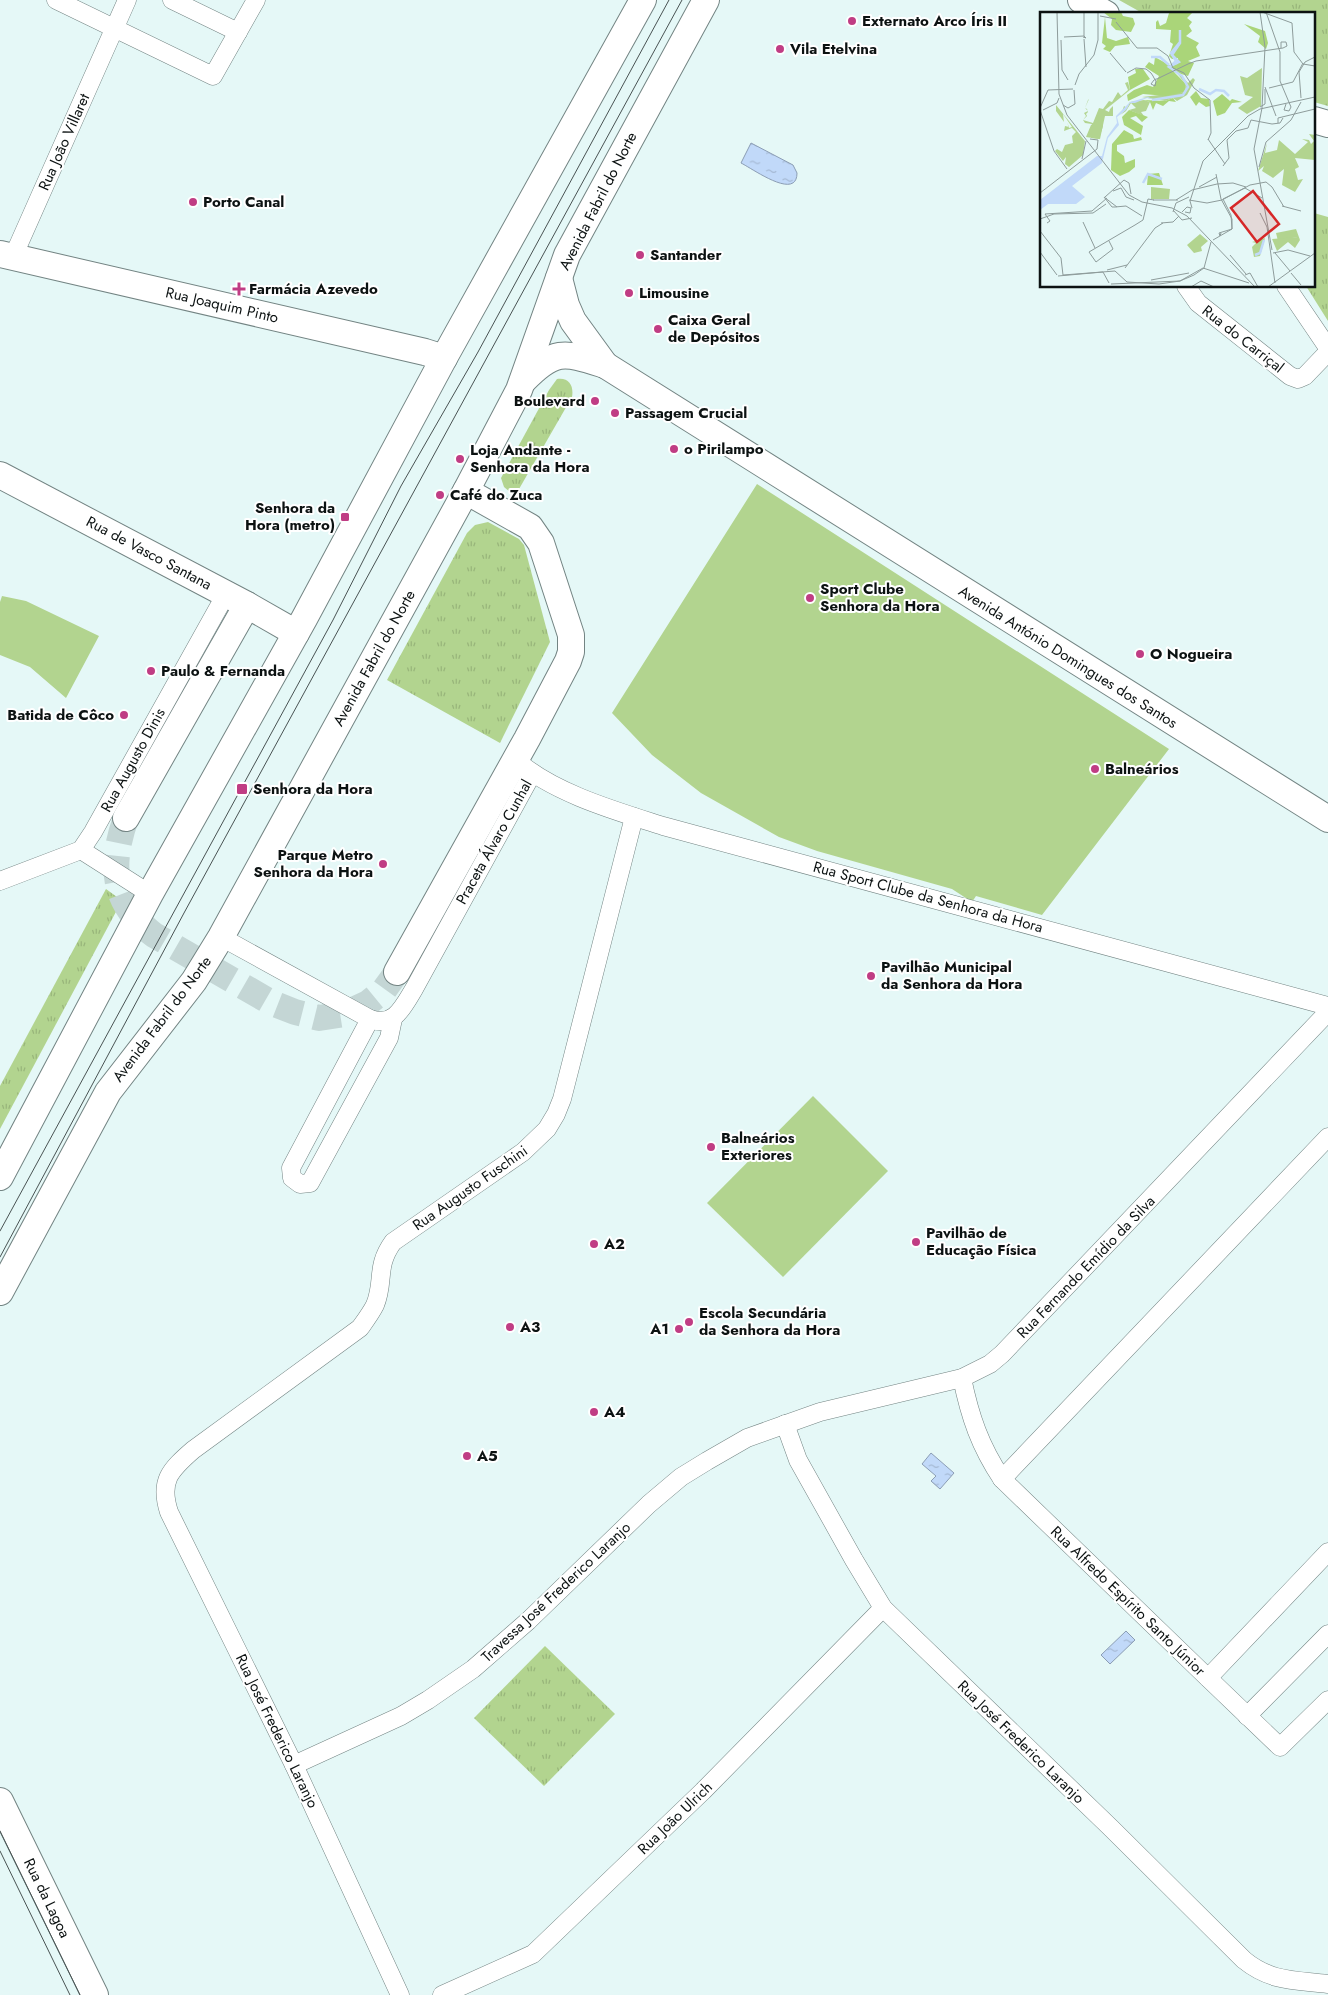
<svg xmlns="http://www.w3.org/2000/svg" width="1328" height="1995" font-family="Jost,sans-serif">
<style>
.grass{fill:url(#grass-tufts)}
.garden{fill:#b2d48f}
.water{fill:url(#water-ripples);stroke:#8b9db4}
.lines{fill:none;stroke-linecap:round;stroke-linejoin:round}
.secondary-tunnel{stroke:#c4d6d5;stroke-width:26;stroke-dasharray:26 13;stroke-linecap:butt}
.street-casing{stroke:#738483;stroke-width:19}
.secondary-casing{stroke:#738483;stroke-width:28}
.street{stroke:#fff;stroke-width:18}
.secondary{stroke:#fff;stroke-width:26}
.tram{stroke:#495353;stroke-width:1}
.poi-dot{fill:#c03d84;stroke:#fff;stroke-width:2}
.labels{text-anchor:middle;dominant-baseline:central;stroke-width:4;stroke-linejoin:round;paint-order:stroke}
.poi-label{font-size:15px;font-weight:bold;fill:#0c1212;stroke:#fff;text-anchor:start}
.street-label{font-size:15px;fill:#0c1212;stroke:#fff}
.inset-river{fill:none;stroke:#c1d9f9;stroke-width:2.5}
.inset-road{fill:none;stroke:#8e9c9b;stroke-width:1}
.view{fill:#d62828;fill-opacity:0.15;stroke:#d62828;stroke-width:2.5}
.inset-edge{fill:none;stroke:#0c1212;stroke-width:2.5}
</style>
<defs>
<pattern id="grass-tufts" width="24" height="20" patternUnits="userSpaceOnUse" patternTransform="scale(1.25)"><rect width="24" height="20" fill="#b2d48f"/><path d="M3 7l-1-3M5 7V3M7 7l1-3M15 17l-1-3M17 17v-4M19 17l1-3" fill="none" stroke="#98b57a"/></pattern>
<pattern id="water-ripples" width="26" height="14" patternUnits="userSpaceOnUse" patternTransform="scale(1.25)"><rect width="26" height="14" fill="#c1d9f9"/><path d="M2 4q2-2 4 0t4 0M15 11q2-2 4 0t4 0" fill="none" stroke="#a5b9d4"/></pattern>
</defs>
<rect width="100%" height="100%" fill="#e5f8f7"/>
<g class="grass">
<path d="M1119 0H1328V106L1314 102V14H1144Z"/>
<path d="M1314 213 1328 217V321L1306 286H1314Z"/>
<path d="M557 379C569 377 574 386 572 397L515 496 504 487 501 478 549 390Z"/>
<path d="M488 522 519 539 524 545 550 642 500 743 387 680 467 533 475 525Z"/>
<path d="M106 889 117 897 118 908 0 1129V1086Z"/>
<path d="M545 1646 615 1714 544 1786 474 1718Z"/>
</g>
<g class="garden">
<path d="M757 484 1169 749 1042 915 976 896 972 902 952 889 817 851 779 837 701 793 652 755 612 713Z"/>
<path d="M2 596 26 601 99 636 66 698 30 667 0 655V602Z"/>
<path d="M813 1096 888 1171 783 1277 707 1203Z"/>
</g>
<g class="water">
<path d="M751 143 793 165 797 173C797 201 753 169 741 163Z"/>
<path d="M931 1453 954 1473 940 1489 931 1481 936 1476 922 1464Z"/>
<path d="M1126 1631 1135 1640 1110 1664 1101 1655Z"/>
</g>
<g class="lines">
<path class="secondary-tunnel" d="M126 818C109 866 112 903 154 935L272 1003 295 1012 319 1018 344 1014 368 1003 384 990 397 972"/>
<g class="street-casing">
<g id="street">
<path d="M56 0 213 76 256 0"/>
<path d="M172 0 238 32"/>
<path d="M13 257 127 0"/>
<path d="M1186 286 1198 303 1290 376 1298 379 1305 376 1328 352"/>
<path d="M1286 286 1328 348"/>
<path d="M516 760C553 793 616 811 663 826L1328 1006"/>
<path d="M81 850 150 894"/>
<path d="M0 881 81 850 93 832 226 594"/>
<path d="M221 937 370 1019C394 1028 403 1007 414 989L532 774"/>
<path d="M370 1019 291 1168 292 1178 300 1184 310 1183 389 1038 393 1019"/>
<path d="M962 1378C970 1417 980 1446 1002 1479L1208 1678 1328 1552"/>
<path d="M785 1424 798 1460 854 1560 883 1608 1111 1828 1244 1960C1271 1982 1295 1980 1328 1984"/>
<path d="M1002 1479 1328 1137"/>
<path d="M1208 1678 1280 1747 1328 1700"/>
<path d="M1247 1716 1328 1634"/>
<path d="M294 1765 401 1716 428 1700 473 1669 528 1621 649 1504 681 1477 707 1461 747 1438 820 1412 962 1378 990 1364 1002 1354 1328 1012"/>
<path d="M400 1995 294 1765 169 1512C159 1481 170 1470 193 1450L360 1328C365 1321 371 1313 375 1305 385 1281 375 1267 393 1242L523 1152 547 1129 556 1114 562 1099 634 817"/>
<path d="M442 1995 533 1954 703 1791 883 1608"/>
</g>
</g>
<g class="secondary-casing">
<g id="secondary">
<path d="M1081 0 1106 14"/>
<path d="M1314 120 1328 124"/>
<path d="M0 254 425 352 444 358"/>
<path d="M559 278 566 305 573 321 605 365"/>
<path d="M523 381C555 348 564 352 605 365L1328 819"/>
<path d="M0 475 247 605 296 633"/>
<path d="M126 818 247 605"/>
<path d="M397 972 527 739 568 661 571 652V635L541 543 530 527 466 491"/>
<path d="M0 1177 150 894 304 619 444 358 643 0"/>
<path d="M0 1292 108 1092 194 981 221 937 466 491 519 390 567 255 706 0"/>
<path d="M0 1801 95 1995"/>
</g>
</g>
<use href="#street" class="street"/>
<use href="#secondary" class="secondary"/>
<g class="tram">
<path d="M0 1231 333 620 401 486 478 352 669 0"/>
<path d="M0 1257 184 913 682 0"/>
<path d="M0 1831 80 1995"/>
<path d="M0 1851 70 1995"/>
</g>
</g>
<g class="poi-dot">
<circle cx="852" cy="21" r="5"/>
<circle cx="780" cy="49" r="5"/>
<circle cx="193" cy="202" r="5"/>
<circle cx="640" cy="255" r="5"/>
<path d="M236.5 281.5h5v5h5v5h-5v5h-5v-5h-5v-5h5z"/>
<circle cx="629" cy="293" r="5"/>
<circle cx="658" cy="329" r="5"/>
<circle cx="595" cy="401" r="5"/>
<circle cx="615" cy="413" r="5"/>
<circle cx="674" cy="449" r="5"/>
<circle cx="460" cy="459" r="5"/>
<circle cx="440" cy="495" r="5"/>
<rect x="340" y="512" width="10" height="10" rx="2.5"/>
<circle cx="810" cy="598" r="5"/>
<circle cx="1140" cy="654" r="5"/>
<circle cx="151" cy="671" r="5"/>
<circle cx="124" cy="715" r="5"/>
<circle cx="1095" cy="769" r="5"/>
<rect x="236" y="783" width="12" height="12" rx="2.5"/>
<circle cx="383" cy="864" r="5"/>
<circle cx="871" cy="976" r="5"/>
<circle cx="711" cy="1147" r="5"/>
<circle cx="916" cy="1242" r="5"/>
<circle cx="594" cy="1244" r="5"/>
<circle cx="689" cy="1322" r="5"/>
<circle cx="510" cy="1327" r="5"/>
<circle cx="679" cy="1329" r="5"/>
<circle cx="594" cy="1412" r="5"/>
<circle cx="467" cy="1456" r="5"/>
</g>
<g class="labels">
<g class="poi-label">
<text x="862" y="21">Externato Arco Íris II</text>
<text x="790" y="49">Vila Etelvina</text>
<text x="203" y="202">Porto Canal</text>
<text x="650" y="255">Santander</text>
<text x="249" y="289">Farmácia Azevedo</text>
<text x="639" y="293">Limousine</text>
<text x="668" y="320">Caixa Geral<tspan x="668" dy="17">de Depósitos</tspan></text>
<text x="585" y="401" text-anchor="end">Boulevard</text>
<text x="625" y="413">Passagem Crucial</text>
<text x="684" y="449">o Pirilampo</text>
<text x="470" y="450">Loja Andante -<tspan x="470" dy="17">Senhora da Hora</tspan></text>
<text x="450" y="495">Café do Zuca</text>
<text x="335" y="508" text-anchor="end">Senhora da<tspan x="335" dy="17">Hora (metro)</tspan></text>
<text x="820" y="589">Sport Clube<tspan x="820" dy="17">Senhora da Hora</tspan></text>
<text x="1150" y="654">O Nogueira</text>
<text x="161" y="671">Paulo &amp; Fernanda</text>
<text x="114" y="715" text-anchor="end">Batida de Côco</text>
<text x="1105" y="769">Balneários</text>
<text x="253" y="789">Senhora da Hora</text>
<text x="373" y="855" text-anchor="end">Parque Metro<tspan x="373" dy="17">Senhora da Hora</tspan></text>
<text x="881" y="967">Pavilhão Municipal<tspan x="881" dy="17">da Senhora da Hora</tspan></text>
<text x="721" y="1138">Balneários<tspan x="721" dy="17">Exteriores</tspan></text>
<text x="926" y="1233">Pavilhão de<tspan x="926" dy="17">Educação Física</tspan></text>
<text x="604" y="1244">A2</text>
<text x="699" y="1313">Escola Secundária<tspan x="699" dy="17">da Senhora da Hora</tspan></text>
<text x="520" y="1327">A3</text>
<text x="669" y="1329" text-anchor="end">A1</text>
<text x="604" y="1412">A4</text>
<text x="477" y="1456">A5</text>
</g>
<g class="street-label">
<text transform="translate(64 142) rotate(-66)">Rua João Villaret</text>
<text transform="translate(598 201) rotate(-63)">Avenida Fabril do Norte</text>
<text transform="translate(222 305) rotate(13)">Rua Joaquim Pinto</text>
<text transform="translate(1243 339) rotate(38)">Rua do Carriçal</text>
<text transform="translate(149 553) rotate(28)">Rua de Vasco Santana</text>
<text transform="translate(1068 657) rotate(32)">Avenida António Domingues dos Santos</text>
<text transform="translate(374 658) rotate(-61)">Avenida Fabril do Norte</text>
<text transform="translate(133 760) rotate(-61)">Rua Augusto Dinis</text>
<text transform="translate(494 842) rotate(-61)">Praceta Álvaro Cunhal</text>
<text transform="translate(928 897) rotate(15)">Rua Sport Clube da Senhora da Hora</text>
<text transform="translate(162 1019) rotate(-53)">Avenida Fabril do Norte</text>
<text transform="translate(470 1188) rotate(-35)">Rua Augusto Fuschini</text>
<text transform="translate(1086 1267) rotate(-46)">Rua Fernando Emídio da Silva</text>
<text transform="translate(556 1592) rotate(-43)">Travessa José Frederico Laranjo</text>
<text transform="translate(1128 1601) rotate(44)">Rua Alfredo Espírito Santo Júnior</text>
<text transform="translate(277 1731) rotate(64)">Rua José Frederico Laranjo</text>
<text transform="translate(1021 1742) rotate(44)">Rua José Frederico Laranjo</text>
<text transform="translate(675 1818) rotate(-44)">Rua João Ulrich</text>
<text transform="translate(47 1898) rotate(64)">Rua da Lagoa</text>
</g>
</g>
<g transform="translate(1040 12)">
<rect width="275" height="275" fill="#e5f8f7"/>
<path d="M222 56 221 94 207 102 198 96 213 85 205 83 200 64 207 66ZM135 59 140 62 148 71 153 66 155 68 147 83 137 89 133 86 125 89 102 85 145 80 146 72ZM88 70 90 78 65 98 69 100 70 97 73 94V104H65L60 127 51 126 52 112 45 111 43 108 46 104 44 101 48 99 45 96 48 88 49 87 45 96 47 97 48 100 46 102 47 104 43 108 53 111 59 96 63 97 69 89 72 90 78 80 81 84 88 78 85 71ZM104 88 110 90 106 99 101 100 104 104 89 98 96 96 91 91 86 99 80 103 87 96 82 100 84 94 87 96 90 90ZM16 93 45 129 43 143 29 155 25 152 26 145 23 149 15 139 17 137 22 140 25 133 33 131 32 124 36 120 32 116 24 119 25 114 29 115 27 110 29 116 32 115 23 102 24 110 16 99ZM269 122 275 123V148L255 146 259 155 255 157 258 168 263 167 255 180 242 173 244 157 233 166 222 159 224 154 218 159 227 131 225 141 237 138 239 128 255 142 268 130 262 127 269 128 271 132 274 129ZM256 217 260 228 257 225 238 229 236 221ZM225 226 220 244 214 245 212 235 216 231 212 230Z" fill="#b2d48f"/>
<path d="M63 0H81L83 4 93 6 95 12 91 20 76 18 71 13 72 7ZM145 0H153L147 6 152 10 149 14 152 19 146 24 159 31 156 35 160 44 148 49 154 51 148 64 134 60 146 72 145 80 126 84 103 82 88 89 87 83 94 78 107 73 113 75 119 64 105 55 109 50 114 53 115 45 129 53 138 52V46L132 47 129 44 133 32 130 30 131 18 116 17V10L118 8 120 14 126 11 129 1ZM65 5 67 26 76 29 88 25 90 32 75 34 70 40 63 37 66 34 62 31ZM204 12 225 19 228 31 226 37 218 30 220 24ZM95 57H103L110 67 90 78 88 65 96 61ZM156 79 161 86 169 87 170 94 166 95 159 90 156 94 150 85ZM182 82 190 89 192 87 202 90 192 91 185 101 177 104 173 89ZM133 86 136 90 129 89 123 94 116 91 113 98 110 90 104 88 125 89ZM89 98 108 105 102 110 96 104 90 106 103 114 101 123 84 113 82 105ZM84 118 93 123 94 127 101 125 102 128 77 133V139L84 144 85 151 95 147V155L89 160 80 164 71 158 72 132ZM119 161 123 173H107L108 162Z" fill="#aad579"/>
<path d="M111 175 130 177 129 187H111Z" fill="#b2d48f"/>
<path d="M62 107 63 114 59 127 46 125 51 113ZM160 222 168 229 161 235 162 239 154 241 147 233ZM258 225 260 228 255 236 248 230 237 239 232 227Z" fill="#b2d48f"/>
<path d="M108 85 115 88 107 86 95 91H90L86 98 77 105 79 113 68 126 62 151 32 174 45 185 36 192H8L0 198V188L57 144H62L67 125 77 111 76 104 90 90Z" fill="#c1d9f9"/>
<path class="inset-river" d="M111 45H120L129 53M132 53 136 49 131 41 140 30M159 77 170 82 176 78 184 79 189 84M112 88 143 83 148 75 142 64 129 55 139 50 132 43 140 31V18M103 171 108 162 122 167M215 243 220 241 224 228"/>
<path class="inset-road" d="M17 0 19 82 27 103 89 183 102 190 132 196 147 204 215 275M220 0 225 35 222 96 214 137 232 238M222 0 252 11 254 40 263 52 275 54M226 0 240 40V69L251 95 249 99 244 98 246 92M60 4 76 7M76 10 97 36H117L128 44 133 56 144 61 154 76 170 88 171 121 168 128M44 24V0M24 25 44 24 46 26 43 25M44 27 46 55M21 28 22 58 28 68M70 41 86 60M87 61 96 56 106 57 111 61 113 64 114 66 116 69 115 74 111 72 114 68 116 67H117L121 65 148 52 156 49 243 36 247 34 246 30H241V36M35 73 39 62 54 43 58 28V0M225 75 236 104M229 76 253 70 263 51M261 86 259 60 265 50 275 45M23 93 28 96 35 92 34 78M220 95 225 92V77M0 96 8 78 33 77M0 98 14 139 27 157M3 98 17 91 19 86M238 111V106L275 97M168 127 185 152M42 147 46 129M183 154 189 146 187 128 196 119 208 116 211 108 232 112 240 111 243 106M219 155 226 130 251 108 261 90M176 162 181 187 192 207V217L179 221 180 224 181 221M159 175 177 165M73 179 81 176 86 185 94 188M0 181 57 137 58 128 50 127M65 185 84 168 89 171 91 182M113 188H138M136 188 152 178 177 172 193 171 206 175M149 188 167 191 182 188 210 173 226 170 232 175 244 195M242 194 261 199M77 195 64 185 72 195H75L86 194 102 204M152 196 150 189 163 149 208 104 220 97 275 85M133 198 142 208 152 206M133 200 136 191 149 185M142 200 147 195 151 196 150 201 145 200M220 201 227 215 235 271M0 207 14 202 53 201 66 192M43 210 55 236M7 211 10 209 5 202 52 199 67 186M121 211 133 210 139 204M95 213 103 208 108 187 114 188M0 219 21 246 23 263 75 259 87 270 119 272 140 269 154 263 164 256 171 230M173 228 192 217 191 203 183 187 205 176 222 186M69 229 73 237 56 250 49 240 95 213M0 240 17 263M233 241 248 238 270 244M235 241 250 259M190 243 206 262M85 256 115 216 123 211M67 258 87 253M251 261 261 273M205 263 210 261 218 275M18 264 63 260 69 271M111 268 149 261M71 272 140 269 163 256 209 271M151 275 161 269 174 275M228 275 275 241"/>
<path class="view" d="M213 179 239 212 217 230 191 196Z"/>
<rect width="275" height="275" class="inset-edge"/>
</g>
</svg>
